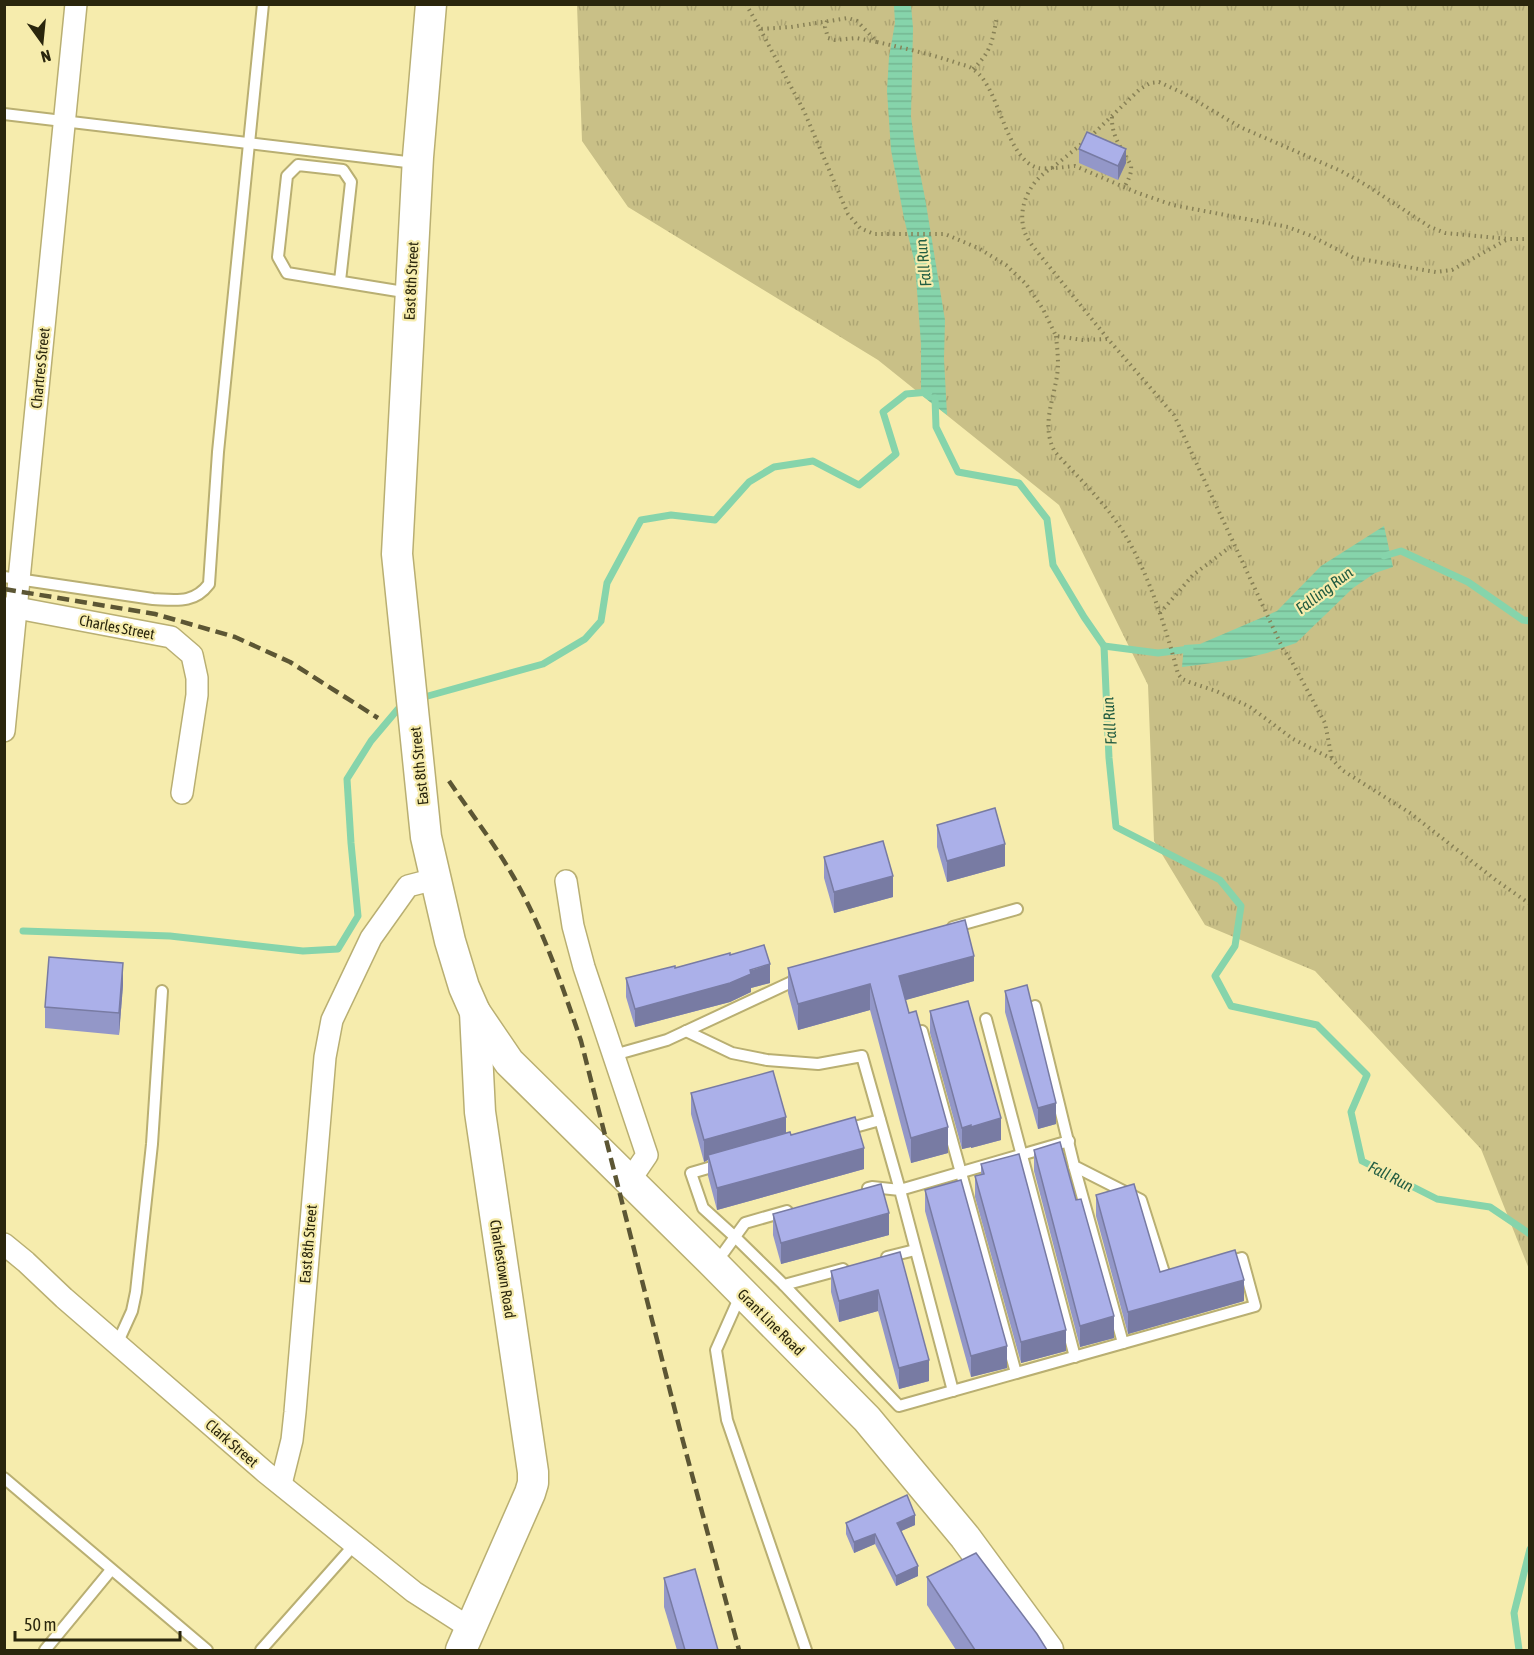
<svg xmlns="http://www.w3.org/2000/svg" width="1534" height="1655" font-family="'Asap Condensed',sans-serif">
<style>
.grass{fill:url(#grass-tufts)}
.water{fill:url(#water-rules)}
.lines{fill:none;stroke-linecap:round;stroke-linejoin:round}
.stream{stroke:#86d4ab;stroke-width:7}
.lane-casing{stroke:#b9af72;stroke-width:14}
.street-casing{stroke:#b9af72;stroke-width:24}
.secondary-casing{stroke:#b9af72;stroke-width:33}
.path{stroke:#888156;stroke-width:4;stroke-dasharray:1.5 4.5;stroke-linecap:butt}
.lane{stroke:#fff;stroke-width:10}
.street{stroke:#fff;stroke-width:21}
.secondary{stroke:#fff;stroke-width:30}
.rail{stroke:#5c5634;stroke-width:4.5;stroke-dasharray:12 6;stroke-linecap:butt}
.wall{fill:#9397c8}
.shaded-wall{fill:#787ba3}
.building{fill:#abb0e9;stroke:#787ba3;stroke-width:1.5}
.labels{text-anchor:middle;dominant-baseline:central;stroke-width:4.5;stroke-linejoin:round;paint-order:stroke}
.street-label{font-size:15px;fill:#2a260d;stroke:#f6ecad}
.water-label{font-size:16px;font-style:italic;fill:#235d42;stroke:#f6ecad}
</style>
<defs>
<pattern id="grass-tufts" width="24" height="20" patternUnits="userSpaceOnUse" patternTransform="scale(1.5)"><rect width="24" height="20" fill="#c9c087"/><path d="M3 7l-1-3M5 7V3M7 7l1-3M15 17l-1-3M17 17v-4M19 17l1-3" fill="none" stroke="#ada573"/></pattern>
<pattern id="water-rules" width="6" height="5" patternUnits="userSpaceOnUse" patternTransform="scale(1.5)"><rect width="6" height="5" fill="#86d4ab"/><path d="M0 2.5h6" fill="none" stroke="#74b692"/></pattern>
</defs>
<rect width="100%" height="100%" fill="#f6ecad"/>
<path class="grass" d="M577 5H1529V1269L1481 1149 1315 971 1205 925 1154 841 1148 685 1059 505 878 360 628 207 582 141Z"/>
<g class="water">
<path d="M894 5H911L913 28 911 116 915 148 925 198 945 320 944 359 947 415 921 395V344L915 264 904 218 891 150 887 91 889 57 895 23Z"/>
<path d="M1384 526 1393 567 1375 573 1353 588 1296 643 1267 653 1242 659 1182 667 1184 645 1200 644 1277 611 1321 566Z"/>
</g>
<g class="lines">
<g class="stream">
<path d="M935 398 936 427 958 472 1019 483 1047 519 1053 565 1084 617 1104 646 1109 758 1116 827 1220 880 1241 906 1235 946 1215 976 1231 1006 1317 1025 1367 1075 1351 1112 1362 1161 1437 1199 1490 1207 1530 1234"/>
<path d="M1384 556 1401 551 1468 582 1523 620 1530 621"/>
<path d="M1104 646 1158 653 1190 649"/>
<path d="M428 696 543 664 585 639 601 621 607 583 641 520 671 515 715 520 749 482 774 467 813 461 859 485 896 454 883 412 906 394 929 392"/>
<path d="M23 931 170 936 303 951 338 949 358 916 351 843 347 779 371 741 398 709"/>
<path d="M1519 1650 1514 1613 1530 1549"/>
</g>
<g class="lane-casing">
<g id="lane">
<path d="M4 114 415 163"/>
<path d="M340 281 351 182 343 170 298 165 287 176 278 257 287 273 410 293"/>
<path d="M4 577 153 599C176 600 194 604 209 584L218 452 263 4"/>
<path d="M953 927 1017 909"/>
<path d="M1035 1006 1074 1166 1141 1200 1166 1279 1170 1278"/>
<path d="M986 1019 1075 1357"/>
<path d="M686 1031 732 1053 767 1060 818 1064 862 1056 900 1190 1069 1141"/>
<path d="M922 1031 1016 1373"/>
<path d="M614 1055 667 1040 800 978"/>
<path d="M844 1130 880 1120"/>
<path d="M722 1164 691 1173 703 1208 735 1237 784 1285 843 1269"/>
<path d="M1074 1166 1123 1343"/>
<path d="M868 1188 872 1187 900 1190 953 1391"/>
<path d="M887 1257 915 1250"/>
<path d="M715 1261 724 1252 745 1223 787 1211"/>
<path d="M784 1285 899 1406 1255 1306 1242 1258 1225 1263"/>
<path d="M740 1296 716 1350 727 1420 806 1650"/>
<path d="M117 1344 132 1311 136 1292 152 1144 162 991"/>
<path d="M4 1478 207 1650"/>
<path d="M45 1650 111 1570"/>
<path d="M261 1650 355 1544"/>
</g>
</g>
<g class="street-casing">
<g id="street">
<path d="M4 608H17L171 637 192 655 197 678V695L182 793"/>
<path d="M4 731 76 4"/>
<path d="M566 881 573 926 584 967 647 1155 630 1180"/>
<path d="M4 1244 26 1262 64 1298 265 1472 414 1592 470 1628"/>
<path d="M281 1484 292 1440 295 1412 325 1057 332 1020 371 938 408 886 435 879"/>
</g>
</g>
<g class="secondary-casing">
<g id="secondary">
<path d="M431 4 418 157 397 554 426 837 450 941 464 987 475 1012 480 1112 533 1472V1483L530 1493 461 1650"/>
<path d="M475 1012 509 1062 713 1263 867 1419 965 1537 1048 1650"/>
</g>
</g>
<g class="path">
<path d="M746 4 760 29 791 27 848 18 857 21 877 42 856 38 835 40 828 38 825 27 827 21"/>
<path d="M760 29 804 111 848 214 860 228 874 234H945L978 248 1006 265 1026 284 1043 309 1056 336 1083 340 1107 339"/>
<path d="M877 42C903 48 931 54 957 63 963 65 970 66 974 70 1000 87 1005 159 1038 168 1042 169 1048 168 1052 168 1030 180 1016 208 1025 233 1027 238 1031 244 1035 249L1108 339 1174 415 1283 649 1291 660 1325 723 1332 759"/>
<path d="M973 69C992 51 992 41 997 17"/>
<path d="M1112 117C1111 135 1122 150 1131 165 1132 174 1128 180 1124 188"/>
<path d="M1090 137 1140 89 1150 83 1159 82 1183 93 1240 127 1341 171 1366 185 1430 227 1445 233 1509 239H1530"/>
<path d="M1052 168 1084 142"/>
<path d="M1056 168 1075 166 1138 193 1173 205 1288 227 1309 235 1354 258 1436 272 1452 270 1508 239"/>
<path d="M1056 336C1057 346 1058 355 1058 365 1057 395 1039 423 1055 452 1073 472 1097 495 1113 517 1144 558 1165 624 1178 674L1182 679 1189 682 1216 691 1250 707 1293 739 1332 759 1342 770 1410 813 1497 881 1530 904"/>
<path d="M1160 613 1193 575 1234 544"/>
</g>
<use href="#lane" class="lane"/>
<use href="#street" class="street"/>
<use href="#secondary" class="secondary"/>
<g class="rail">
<path d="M4 589 155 614 235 637 290 662 378 718"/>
<path d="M449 781C470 812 494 843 513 876 543 928 562 985 581 1041L680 1430 739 1650"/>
</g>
</g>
<g class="wall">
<path d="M1079 149 1126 163 1118 180 1079 163Z"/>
<path d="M937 825 1005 866 947 882 937 847Z"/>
<path d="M824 857 893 897 834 913 824 878Z"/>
<path d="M730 955 770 983 751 988V992L730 1002 635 1027 626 997V978L675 968Z"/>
<path d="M788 968 974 981 905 1000 948 1153 911 1163 870 1010 798 1030 788 993Z"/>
<path d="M123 985 119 1035 45 1028V1007Z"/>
<path d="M1005 991 1056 1124 1038 1129 1005 1012Z"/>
<path d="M930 1011 1001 1140 971 1148V1147L962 1149 930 1033Z"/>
<path d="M691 1093 786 1133 864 1169 717 1210 708 1176V1160L704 1162 691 1114Z"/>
<path d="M1034 1150 1114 1338 1080 1347 1034 1171Z"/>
<path d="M981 1164 1066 1351 1021 1363 975 1197V1176L981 1174Z"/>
<path d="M925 1190 1007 1368 971 1377 925 1211Z"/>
<path d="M1096 1195 1160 1272 1244 1301 1128 1334 1096 1216Z"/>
<path d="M773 1214 889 1235 781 1264 773 1235Z"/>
<path d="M900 1252 929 1381 899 1389 878 1311 839 1322 831 1292V1271Z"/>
<path d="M846 1523 915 1525 901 1531 918 1576 896 1586 875 1544 854 1553 846 1534Z"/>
<path d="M927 1577 1047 1650H956L927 1605Z"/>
<path d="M664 1578 718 1650H677L664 1607Z"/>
</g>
<g class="shaded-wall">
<path d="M1126 149V163L1118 180V166Z"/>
<path d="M1005 844V866L947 882V861Z"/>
<path d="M893 876V897L834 913V892Z"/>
<path d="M974 956V981L899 1002V976Z"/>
<path d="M123 963V985L119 1035V1013Z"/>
<path d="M770 964V983L751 988V992L730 1002 635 1027V1009Z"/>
<path d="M870 984V1010L798 1030V1004Z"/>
<path d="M1056 1103V1124L1038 1129V1108Z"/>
<path d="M786 1117V1138L708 1155V1160L704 1162V1140Z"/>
<path d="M1001 1118V1140L971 1148V1127Z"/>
<path d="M971 1125V1147L962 1149V1128Z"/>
<path d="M948 1127V1153L911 1163V1138Z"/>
<path d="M864 1148V1169L717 1210V1188Z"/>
<path d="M889 1213V1235L781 1264V1243Z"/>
<path d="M1244 1280V1301L1128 1334V1312Z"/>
<path d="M878 1290V1311L839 1322V1301Z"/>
<path d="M1114 1316V1338L1080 1347V1326Z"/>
<path d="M1066 1330V1351L1021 1363V1342Z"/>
<path d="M1007 1346V1368L971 1377V1356Z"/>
<path d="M929 1360V1381L899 1389V1368Z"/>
<path d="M915 1515V1525L897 1533V1523Z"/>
<path d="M875 1534V1544L854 1553V1542Z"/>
<path d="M918 1566V1576L896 1586V1576Z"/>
</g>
<g class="building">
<path d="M1087 132 1126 149 1118 166 1079 149Z"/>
<path d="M995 808 1005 844 947 861 937 825Z"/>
<path d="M883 841 893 876 834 892 824 857Z"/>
<path d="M965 920 974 956 899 976 909 1013 916 1011 948 1127 911 1138 870 984 798 1004 788 968Z"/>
<path d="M764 945 770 964 750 970 751 974 730 983 635 1009 626 978 675 966V968L730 953V955Z"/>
<path d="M49 957 123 963 119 1013 45 1007Z"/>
<path d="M1027 985 1056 1103 1038 1108 1005 991Z"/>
<path d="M968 1001 1001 1118 971 1127V1125L962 1128 930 1011Z"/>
<path d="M773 1071 786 1117 704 1140 691 1093Z"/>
<path d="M855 1117 864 1148 717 1188 708 1155 790 1132 791 1135Z"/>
<path d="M1060 1142 1076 1200 1081 1199 1114 1316 1080 1326 1034 1150Z"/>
<path d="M1019 1154 1066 1330 1021 1342 975 1176 984 1174 981 1164Z"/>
<path d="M961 1180 1007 1346 971 1356 925 1190Z"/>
<path d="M881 1184 889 1213 781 1243 773 1214Z"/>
<path d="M1134 1184 1160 1272 1235 1250 1244 1280 1128 1312 1096 1195Z"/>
<path d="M900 1252 929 1360 899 1368 878 1290 839 1301 831 1271Z"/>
<path d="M907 1495 915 1515 897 1523 918 1566 896 1576 875 1534 854 1542 846 1523Z"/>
<path d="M976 1553 1037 1634 1047 1650H975L927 1577Z"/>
<path d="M695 1569 718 1650H685L664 1578Z"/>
</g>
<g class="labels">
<g class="street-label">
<text transform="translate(411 281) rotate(-87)">East 8th Street</text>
<text transform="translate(40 368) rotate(-84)">Chartres Street</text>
<text transform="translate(117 627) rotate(11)">Charles Street</text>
<text transform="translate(419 766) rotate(-96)">East 8th Street</text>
<text transform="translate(308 1244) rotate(-85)">East 8th Street</text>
<text transform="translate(503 1269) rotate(81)">Charlestown Road</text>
<text transform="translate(771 1322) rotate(45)">Grant Line Road</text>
<text transform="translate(232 1443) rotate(41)">Clark Street</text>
</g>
<g class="water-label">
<text transform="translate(923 263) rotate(-96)">Fall Run</text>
<text transform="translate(1324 590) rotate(-37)">Falling Run</text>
<text transform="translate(1109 721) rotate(-94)">Fall Run</text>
<text transform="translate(1391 1176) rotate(27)">Fall Run</text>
</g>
</g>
<rect width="1534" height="1655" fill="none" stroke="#2a260d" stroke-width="12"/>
<g transform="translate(42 42) rotate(165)" stroke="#f6ecad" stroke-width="4.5" paint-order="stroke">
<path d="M0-4.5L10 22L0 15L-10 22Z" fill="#2a260d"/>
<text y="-9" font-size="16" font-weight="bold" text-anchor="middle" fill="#2a260d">N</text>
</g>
<path d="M15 1631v9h165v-9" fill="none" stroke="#2a260d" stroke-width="3"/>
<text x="24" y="1631" font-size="18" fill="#2a260d" stroke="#f6ecad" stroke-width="4.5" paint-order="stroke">50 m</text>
</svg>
